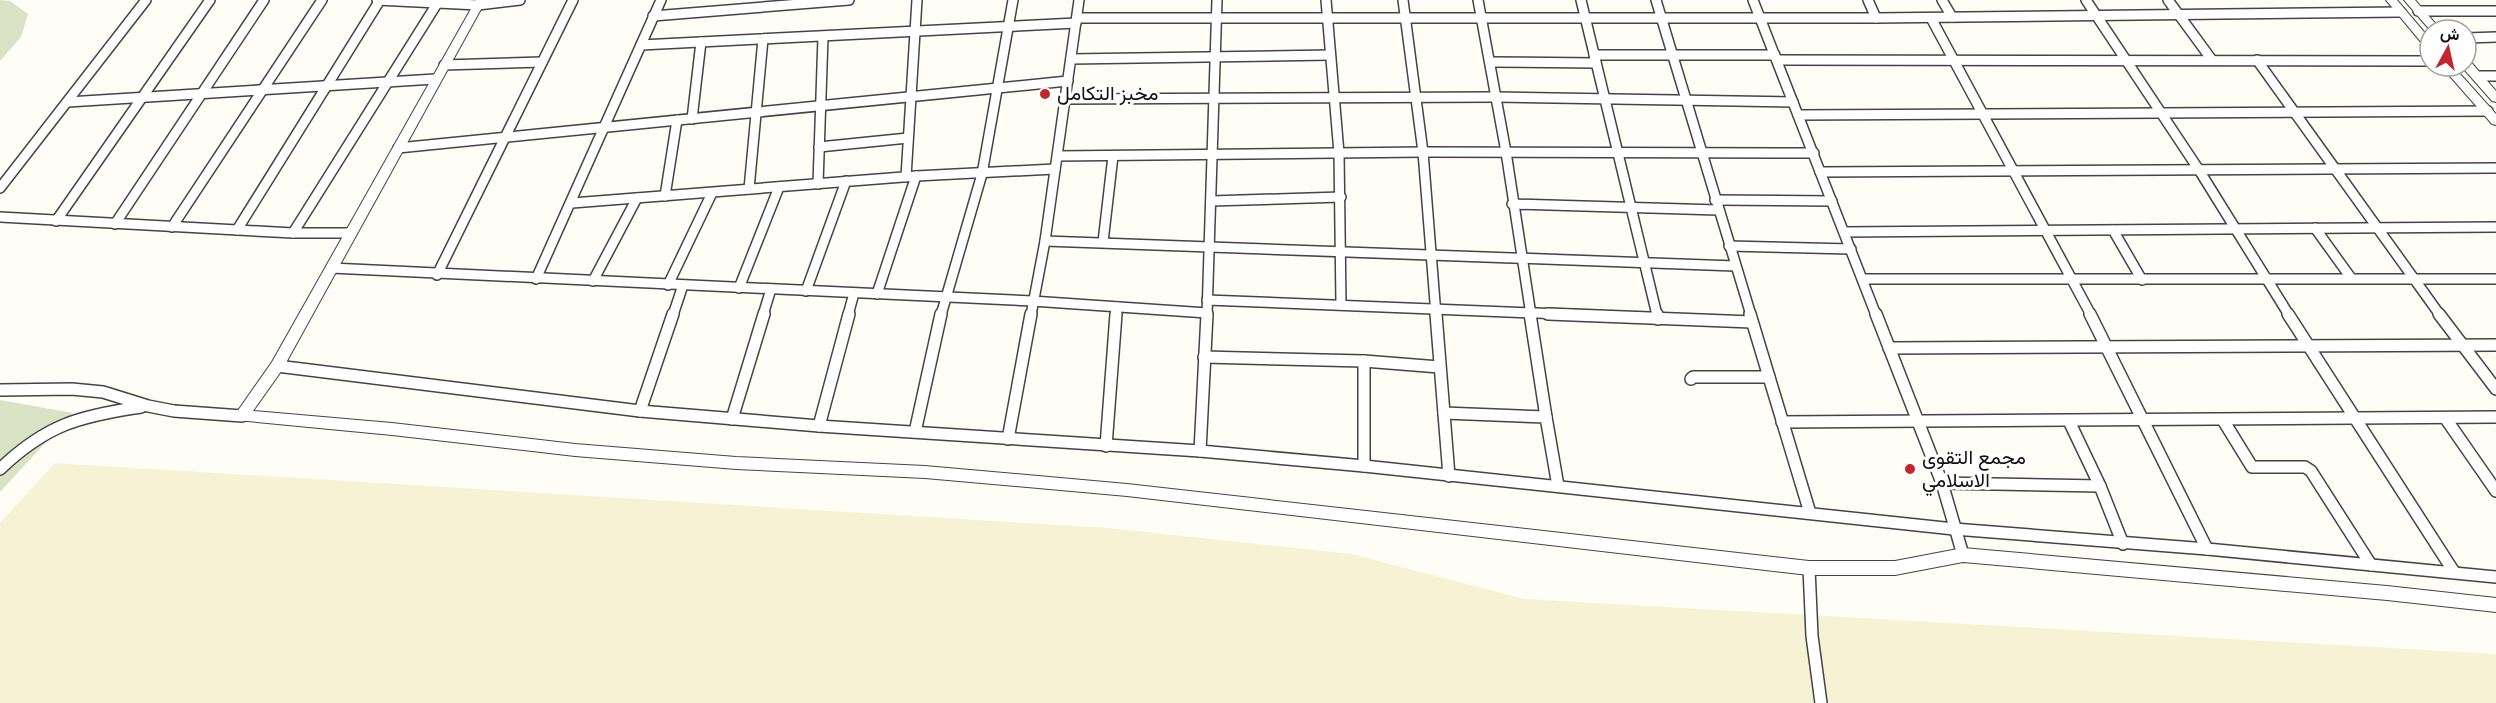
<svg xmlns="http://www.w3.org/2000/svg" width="2496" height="703" font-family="Spectral,Vazirmatn,serif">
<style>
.farmland{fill:#f6f3d4}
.cemetery{fill:#d9e3c4}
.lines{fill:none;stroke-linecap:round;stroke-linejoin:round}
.minor-far1-casing{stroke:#444;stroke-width:12}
.minor-casing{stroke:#444;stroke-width:14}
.tertiary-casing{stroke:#444;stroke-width:2}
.minor-far1{stroke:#fff;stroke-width:9}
.minor{stroke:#fff;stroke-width:11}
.tertiary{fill:#fff;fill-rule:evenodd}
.poi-dot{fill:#c4262e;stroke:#fff;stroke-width:2}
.labels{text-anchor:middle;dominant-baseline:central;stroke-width:6;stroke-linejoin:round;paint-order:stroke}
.poi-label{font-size:20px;fill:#111;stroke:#fff;text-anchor:start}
</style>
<rect width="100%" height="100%" fill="#fffdf5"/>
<path class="farmland" d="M55 463 1108 528 1351 554 1525 599 2496 654V703H0V523Z"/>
<g class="cemetery">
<path d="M0 0 10 1 28 14 21 37 0 61Z"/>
<path d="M0 400 73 413 0 492Z"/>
</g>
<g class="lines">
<g class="minor-far1-casing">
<g id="minor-far1">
<path d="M377 0 478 5 520 0"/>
<path d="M1326 0 1339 153 1341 305"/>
<path d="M1403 0 1423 152 1436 315"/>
<path d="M1478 0 1506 152 1531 315"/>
<path d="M1581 0 1657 315"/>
<path d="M1656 0 1751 315"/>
<path d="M1753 0 1876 315"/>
<path d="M1868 0 1876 18"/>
<path d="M1942 0 1952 17"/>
<path d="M2086 0 2199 170 2289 315"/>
<path d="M2168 0 2212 60"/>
<path d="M2418 11H2496"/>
<path d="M653 16 849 0"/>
<path d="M1077 18H1876L2401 12"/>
<path d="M1931 18 2091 315"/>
<path d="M2466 38 2496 37"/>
<path d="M641 45 1076 23"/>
<path d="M1594 55H1775"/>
<path d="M1071 59 1330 55"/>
<path d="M1777 60 2430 61"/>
<path d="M2257 60 2440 315"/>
<path d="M1490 62 1596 63"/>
<path d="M444 65 542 62"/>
<path d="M2477 76H2496"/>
<path d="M1065 99 1496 97 1793 102"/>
<path d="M68 102 435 79"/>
<path d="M1798 115 2488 111"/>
<path d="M692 119 701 42"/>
<path d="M819 147 908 138"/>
<path d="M398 148 1068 81"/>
<path d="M1058 156 1423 152 1814 153"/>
<path d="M1820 172 2496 168"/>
<path d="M906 177 917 0"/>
<path d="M818 184 823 37"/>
<path d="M0 188 146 0"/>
<path d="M749 189 763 39"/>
<path d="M665 196 677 120"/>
<path d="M1715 200 1832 201"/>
<path d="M1211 201 1341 197"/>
<path d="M572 203 916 176 1055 169"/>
<path d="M1512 204 1718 210"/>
<path d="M0 217 293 233H351"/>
<path d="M56 221 210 0"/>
<path d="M115 224 264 0"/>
<path d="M172 227 322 0"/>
<path d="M2315 228 2351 278"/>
<path d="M237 230 380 0"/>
<path d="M2113 230 2142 280"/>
<path d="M1844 232 2496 227"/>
<path d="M293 233 438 2"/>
<path d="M1045 241 1735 266"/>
<path d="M1103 242 1113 156"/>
<path d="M1729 246 1851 249"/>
<path d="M331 268 1032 301 1207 313"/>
<path d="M437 275 573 0"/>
<path d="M536 279 661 0"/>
<path d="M1863 279H2496"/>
<path d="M593 281 637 198"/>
<path d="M668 285 712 193"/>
<path d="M739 288 779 187"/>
<path d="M806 291 846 181"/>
<path d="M877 294 916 176"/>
<path d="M1207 300 1585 315"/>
<path d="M673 315 683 285"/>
<path d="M763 315 771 289"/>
<path d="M848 315 854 293"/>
<path d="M941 315 982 174 1013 0"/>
<path d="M1031 315 1045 241 1079 0"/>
<path d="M1116 315 1117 307"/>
<path d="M1207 315 1217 0"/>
</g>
</g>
<g class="minor-casing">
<g id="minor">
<path d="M1436 314 1449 476"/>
<path d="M1530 314 1546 417"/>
<path d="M1548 314 1752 322"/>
<path d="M1657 314 1658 319"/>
<path d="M1750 314 1810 513"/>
<path d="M1876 314 1942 483 1963 555"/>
<path d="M2090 314 2207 549"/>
<path d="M2288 314 2454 572"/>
<path d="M2439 314 2496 389"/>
<path d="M1889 348 2496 345"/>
<path d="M1204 357 1364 361 1439 367"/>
<path d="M1364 361V466"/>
<path d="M277 366 640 411 819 426 1200 451 1364 466 1954 529 2207 549 2496 577"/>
<path d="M1691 379 1693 377H1769"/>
<path d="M0 390 72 389 103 392 148 406 174 411 242 416"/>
<path d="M640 411 673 314"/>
<path d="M1444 413 1546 417 1558 486"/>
<path d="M732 419 764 314"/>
<path d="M2446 419 2496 491"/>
<path d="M2223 420 2252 467H2305L2311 471 2371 565"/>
<path d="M2069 421 2100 486 2123 544"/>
<path d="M1782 422 2496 417"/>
<path d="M819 426 849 314"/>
<path d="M915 432 941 314"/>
<path d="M1008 439 1031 314"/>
<path d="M1106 446 1116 314"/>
<path d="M1200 451 1207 314"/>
<path d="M0 469C46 425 79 416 141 407"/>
<path d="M1942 483 2100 486"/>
<path d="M1809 568 1812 636 1821 703"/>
</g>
</g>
<g class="tertiary-casing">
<g id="tertiary">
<path d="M476 0H486L282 370 253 411 392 423 575 444 736 457 925 466 1127 484 1809 561H1895L1963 548 2387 586 2496 598V612L2387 600 1963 562 1895 575H1809L1127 496 925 478 736 469 575 456 392 435 237 420 235 416 237 412 272 362Z"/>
<path d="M2386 0H2397L2430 39V50L2426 48Z"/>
<path d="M2404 0H2415L2441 30H2430Z"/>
<path d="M2466 60 2470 61 2496 91V102L2492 101 2462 67 2466 66Z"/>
<path d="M2441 66H2453L2496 114V125L2492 124Z"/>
</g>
</g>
<use href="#minor-far1" class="minor-far1"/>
<use href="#minor" class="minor"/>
<use href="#tertiary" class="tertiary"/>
</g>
<g class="poi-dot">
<circle cx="1045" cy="94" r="6"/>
<circle cx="1910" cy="469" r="6"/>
</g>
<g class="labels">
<g class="poi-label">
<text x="1057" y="94">مخبز التكامل</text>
<text x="1922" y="458">مجمع التقوى<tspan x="1922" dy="23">الاسلامي</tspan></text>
</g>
</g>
<g transform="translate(2448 48) rotate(8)"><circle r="28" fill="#ffffff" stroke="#a0a0a0" stroke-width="1.5"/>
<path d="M0-4.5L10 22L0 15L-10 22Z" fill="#c4262e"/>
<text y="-9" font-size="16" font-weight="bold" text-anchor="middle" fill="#111111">ش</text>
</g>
</svg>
